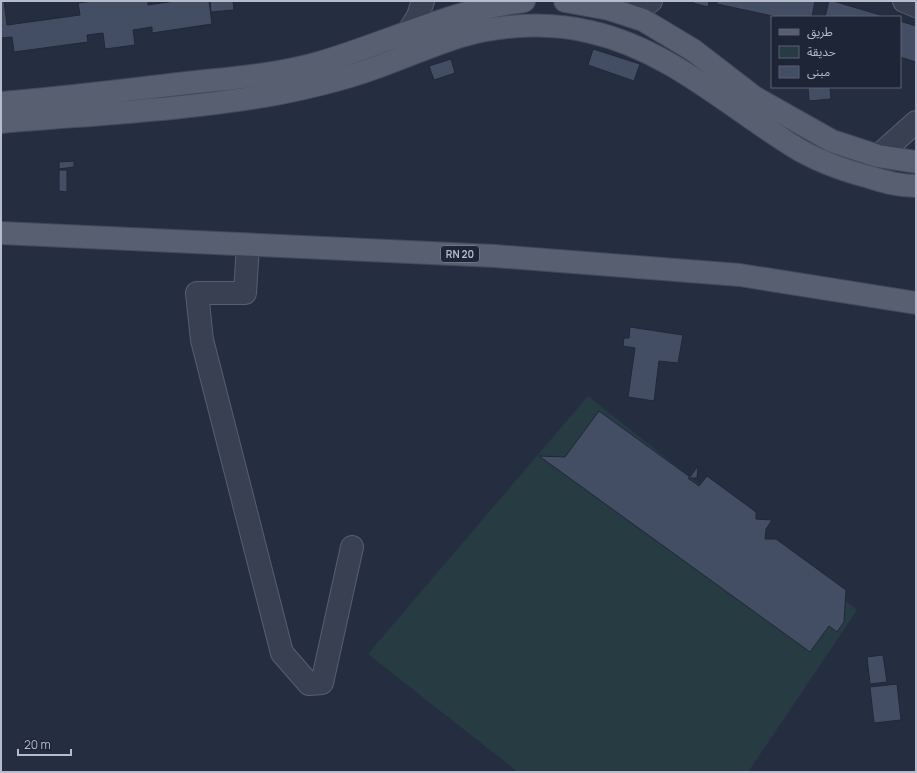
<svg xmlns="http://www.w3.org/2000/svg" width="917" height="773" font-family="Manrope,'Noto Sans Arabic',sans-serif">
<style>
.green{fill:#273c42}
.building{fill:#434d63;stroke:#202738}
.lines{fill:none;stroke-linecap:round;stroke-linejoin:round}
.minor-casing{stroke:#575e6e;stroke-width:24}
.major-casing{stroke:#43495a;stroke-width:24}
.minor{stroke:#394051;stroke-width:22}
.major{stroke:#575f71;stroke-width:22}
.labels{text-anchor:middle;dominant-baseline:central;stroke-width:3;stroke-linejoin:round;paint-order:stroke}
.shield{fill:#1e2536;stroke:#888f9e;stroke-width:1}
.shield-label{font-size:10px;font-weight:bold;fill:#b6bccb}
</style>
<rect width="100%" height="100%" fill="#252e41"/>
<path class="green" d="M588 396 857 610 748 772H518L368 654Z"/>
<g class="building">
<path d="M1 1H4L7 25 80 15 78 3 93 1H148V5L175 1H209L212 24 152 33V27L133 30 135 45 105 49 103 33 87 35 88 42 14 52 12 37 1 38Z"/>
<path d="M210 1H233L234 10 211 12Z"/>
<path d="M694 1H709L708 7 693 3Z"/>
<path d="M717 1H815L812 17H777L717 4Z"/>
<path d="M829 1H833L887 17H825Z"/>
<path d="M900 21 916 26V62L900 57Z"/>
<path d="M593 49 640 64 634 81 588 65Z"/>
<path d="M451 59 455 73 434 80 429 66Z"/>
<path d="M808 87H830L831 99 809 101Z"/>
<path d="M74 161V167L59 169V162Z"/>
<path d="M59 170H67V192L59 191Z"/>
<path d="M630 327 683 335 678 363 659 361 654 401 628 397 635 348 623 346 624 338H629Z"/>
<path d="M599 411 690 477 698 466 697 478H688L699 486 707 476 756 512V519L772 520 766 529 765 539H776L846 590 844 622 837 632 829 626 810 652 539 456 565 457Z"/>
<path d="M883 655 887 682 870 684 867 657Z"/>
<path d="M897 684 901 720 874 723 870 687Z"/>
</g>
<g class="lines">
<g class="minor-casing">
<g id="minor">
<path d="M904 1 916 6"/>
<path d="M630 15 651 1"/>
<path d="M408 32 418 16 423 1"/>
<path d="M878 156 916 122"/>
<path d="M248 245 245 293H197L202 340 282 653 309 684 322 683 352 547"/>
</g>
</g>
<g class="major-casing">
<g id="major">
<path d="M565 1 609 9 643 20 693 50 754 97 832 141 878 156 916 162"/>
<path d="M1 103C63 98 125 90 187 83 232 78 278 75 322 62 389 42 453 10 524 1"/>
<path d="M1 122C92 114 186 110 276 94 306 88 337 81 366 71 398 60 429 46 461 36 502 24 550 22 591 32 669 50 727 105 793 146 815 160 843 170 869 177 885 182 899 186 916 186"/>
<path d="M1 233 495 256 740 275 916 303"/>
</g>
</g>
<use href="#minor" class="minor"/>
<use href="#major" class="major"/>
</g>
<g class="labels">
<rect class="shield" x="441" y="246" width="38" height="16" rx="3"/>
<g class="shield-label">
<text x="460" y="254">RN 20</text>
</g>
</g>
<rect width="917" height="773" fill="none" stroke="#b6bccb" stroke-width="4"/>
<rect x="771" y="16" width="130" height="72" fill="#1e2536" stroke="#5b6172"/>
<rect x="779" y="29" width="20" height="6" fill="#575f71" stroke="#5b6172"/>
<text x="807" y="36" font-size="12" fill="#b6bccb">طريق</text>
<rect x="779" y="46" width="20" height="12" fill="#273c42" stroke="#5b6172"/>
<text x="807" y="56" font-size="12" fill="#b6bccb">حديقة</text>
<rect x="779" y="66" width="20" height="12" fill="#434d63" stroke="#5b6172"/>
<text x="807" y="76" font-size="12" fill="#b6bccb">مبنى</text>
<path d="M18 749v6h53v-6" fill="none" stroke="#b6bccb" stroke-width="2"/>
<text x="24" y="749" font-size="12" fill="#b6bccb" stroke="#1e2536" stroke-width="3" paint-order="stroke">20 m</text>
</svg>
